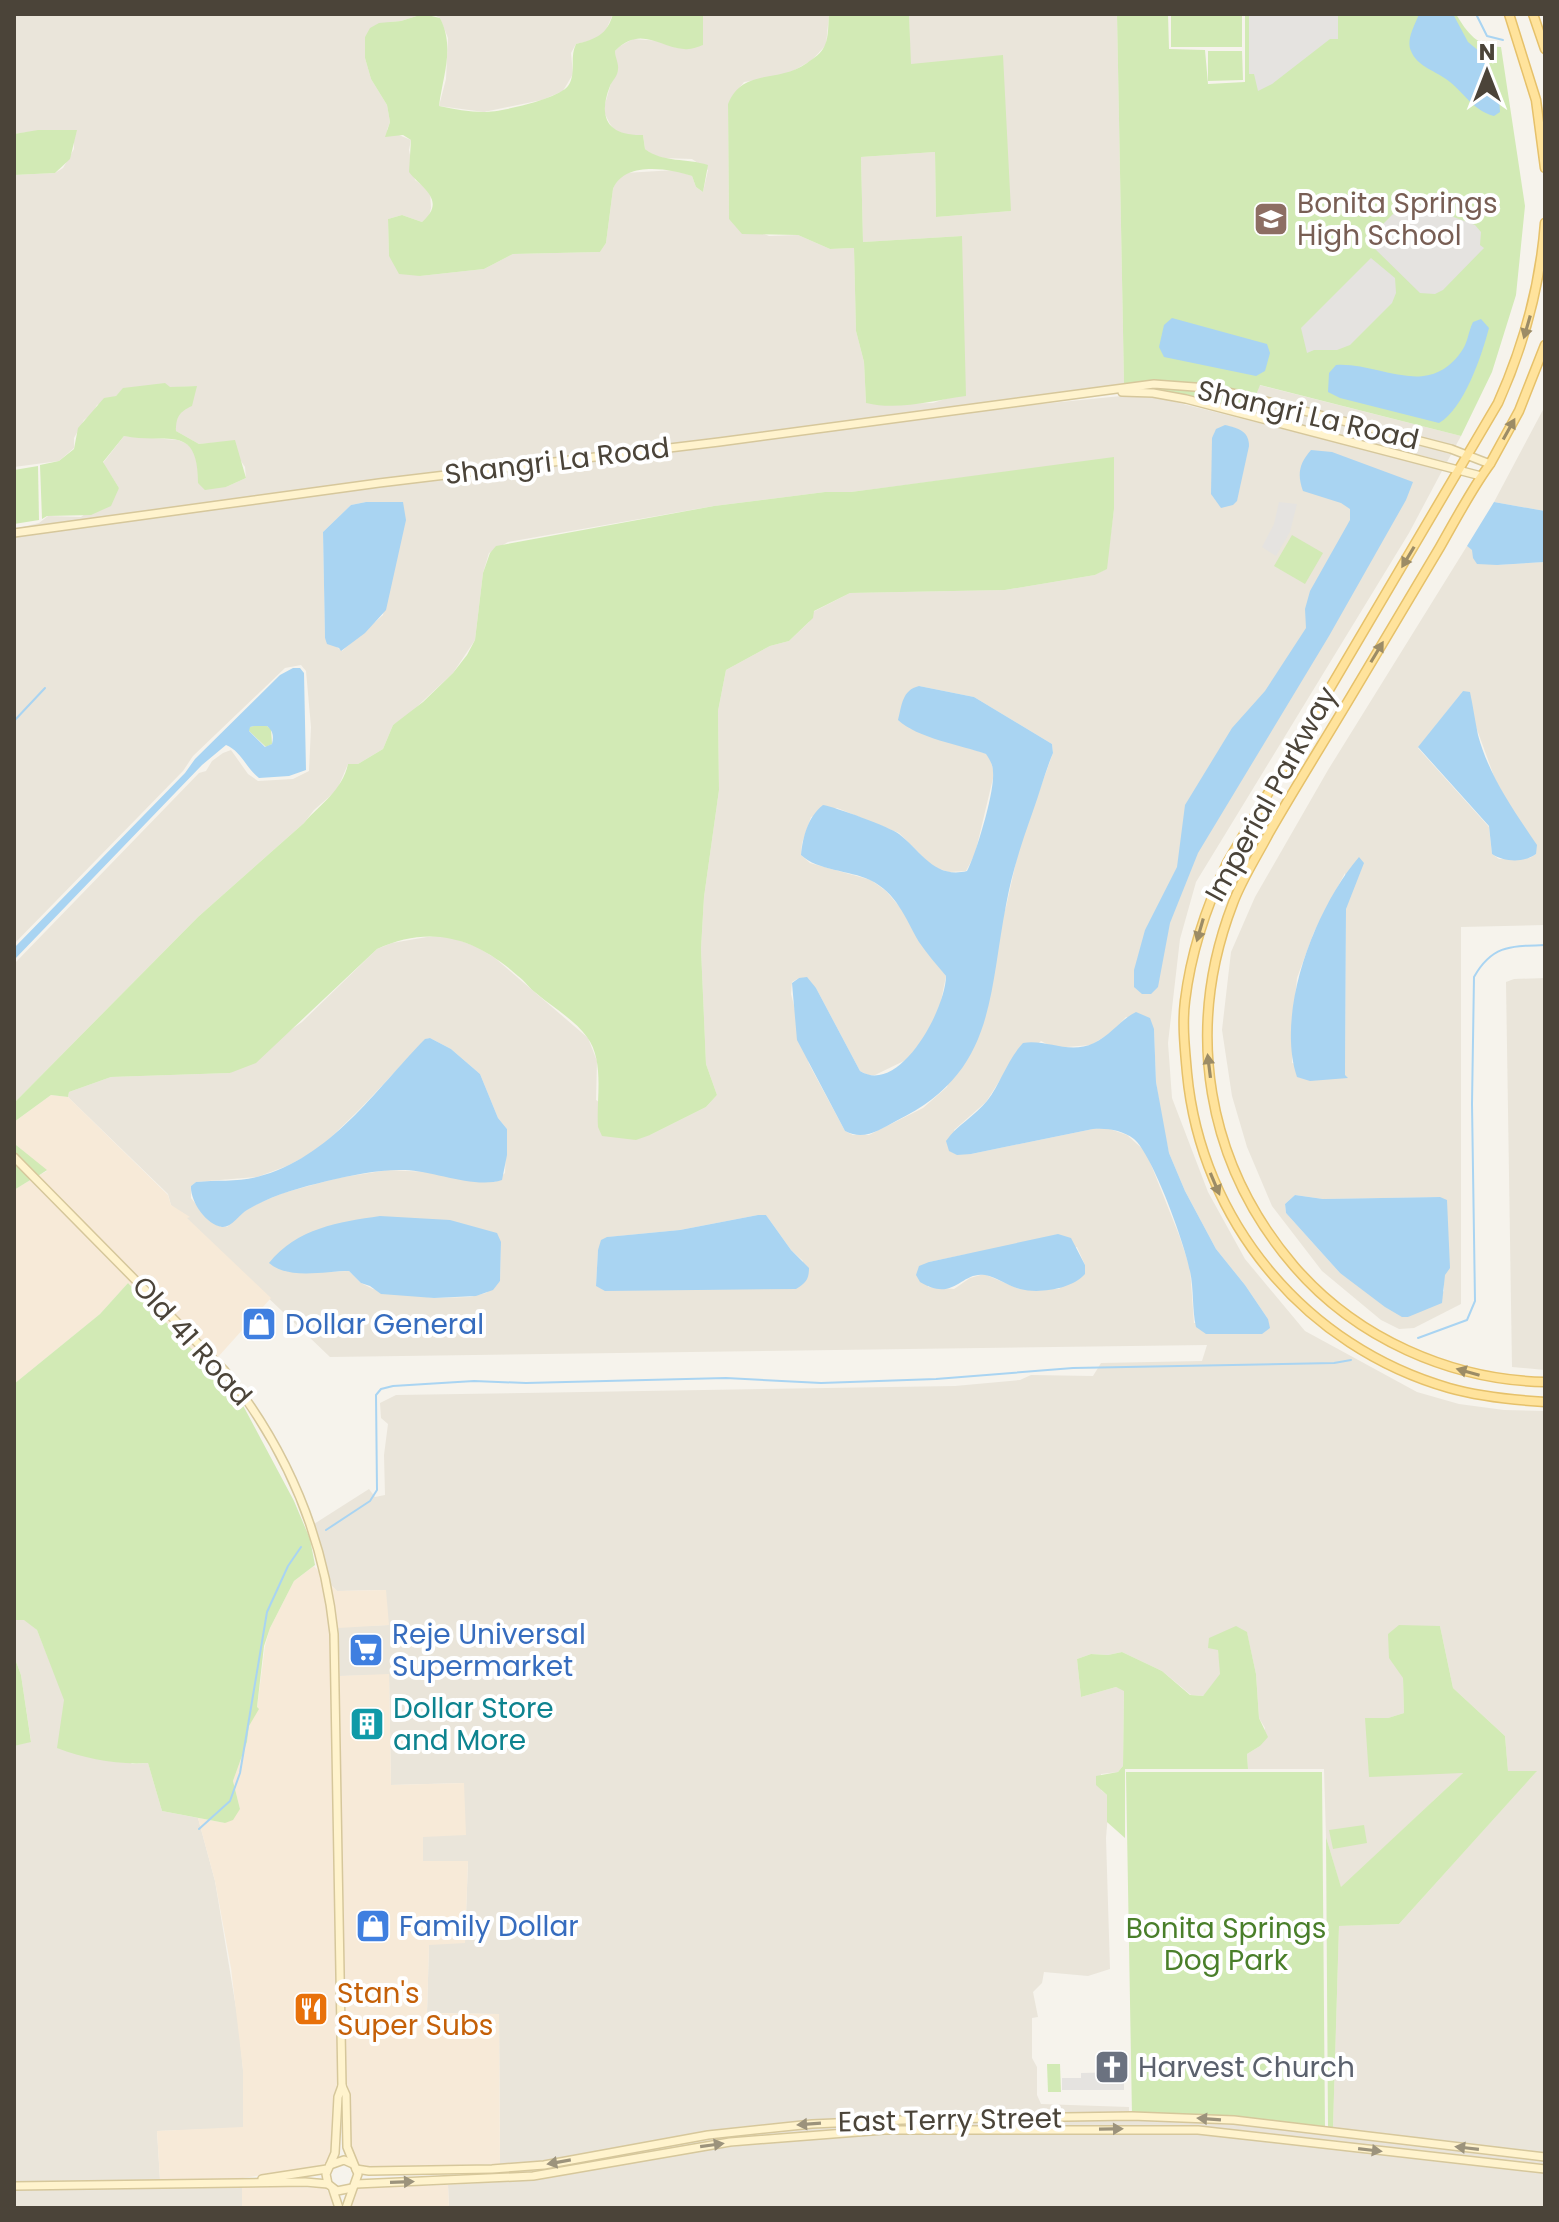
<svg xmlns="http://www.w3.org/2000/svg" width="1559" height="2222" font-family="Poppins,sans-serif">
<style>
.residential{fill:#eae5da;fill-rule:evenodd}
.commercial{fill:#f7ead8}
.green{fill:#d2eab5}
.parking{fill:#e5e3e0}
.water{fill:#a9d4f2;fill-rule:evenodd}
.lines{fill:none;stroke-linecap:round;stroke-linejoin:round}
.stream{stroke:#a9d4f2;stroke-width:2}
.secondary-casing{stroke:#d6c79b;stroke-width:10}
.primary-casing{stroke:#e6c16a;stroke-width:11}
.secondary{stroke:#fff3cd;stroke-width:7}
.primary{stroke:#ffe39c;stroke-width:8}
.oneway{fill:#9c8c66}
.oneway2{fill:#9c937c}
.labels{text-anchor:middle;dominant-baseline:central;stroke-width:8;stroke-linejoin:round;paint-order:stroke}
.education-label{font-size:28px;fill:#785e54;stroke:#fff;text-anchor:start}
.street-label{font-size:28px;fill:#4b4439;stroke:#fff}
.shop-label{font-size:28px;fill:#366cbe;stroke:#fff;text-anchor:start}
.culture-label{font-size:28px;fill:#0d838f;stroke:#fff;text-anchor:start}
.park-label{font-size:28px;fill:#4a7f2a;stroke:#fff}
.food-label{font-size:28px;fill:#c56008;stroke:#fff;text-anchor:start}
.worship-label{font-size:28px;fill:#5b616d;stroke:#fff;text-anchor:start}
</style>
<rect width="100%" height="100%" fill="#f6f3ec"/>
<g class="residential">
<path d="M14 14H423L401 21 390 22 365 37V58L371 79 387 105 390 122 387 130 411 140 409 150 415 180 430 191 431 208 429 216 422 222 402 215 388 219 389 256 420 276 484 269 513 254 600 252 606 243 613 189 616 181 625 173 675 170 692 176 696 187 703 192 708 170 692 159 663 158 653 155 645 149 643 135H625L616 132 610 124 605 114V104L611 83 616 75 615 51 620 46 633 39 662 41 677 48 703 45V14H829L826 45 812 60 786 75 744 82 731 99 728 105 729 219 769 236 798 235 830 249 854 248 856 331 864 362 866 403 892 404 933 403 948 398 962 236 863 242 861 157 935 152 936 217 1011 211 910 64 909 14H1117L1124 384 729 437 379 479 14 529 39 523 48 516 81 517 119 488 103 463 124 436 178 440 187 444 194 451 198 461V483L226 487 246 478 245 467 239 458 234 441 199 444 176 431V418L196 386 122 390 116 396 97 405 92 414 84 420 74 438V448L59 461 14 467V175L55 173 63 168 74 149V138L28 132 14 134Z"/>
<path d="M432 14H613L605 32 597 39 576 44 571 53 573 74 563 91 542 100 484 112 439 106 446 79 448 38 440 18Z"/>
<path d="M1259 385 1461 436 1455 447 1256 395Z"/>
<path d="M1121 396 1159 398 1443 469 1409 533 1196 882 1180 939 1168 1043 1172 1098 1208 1192 1245 1259 1305 1331 1417 1392 1459 1404 1504 1410 1545 1411V2153L1333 2128 1339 1926 1399 1924 1536 1772 1508 1771 1505 1736 1453 1688 1440 1626 1403 1678 1404 1713 1388 1718 1464 1772 1341 1888 1326 1837 1324 1769H1248L1247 1754 1260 1746 1265 1728 1259 1718 1256 1674 1247 1633 1218 1649 1221 1674 1203 1696 1191 1695 1162 1671 1122 1652 1108 1655 1091 1654 1077 1659 1081 1697 1116 1687 1124 1690 1123 1766 1118 1772 1101 1774V1790L1107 1795 1108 1814 1106 1838 1110 1969 1088 1976 1044 1972 1042 1983 1033 1992 1038 2017 1032 2018V2058L1037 2067V2095L1041 2104 1129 2107V2112L925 2115 812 2120 739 2127 543 2161 500 2164 499 2014 427 2013 429 1944 465 1942 468 1861H423V1836L464 1783 391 1785 389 1675 340 1676 338 1627 388 1625 385 1590 337 1591 330 1584 314 1524 369 1489 375 1497 385 1495 384 1455 388 1424 381 1418 380 1403 396 1395 955 1386 1020 1380 1031 1375 1093 1376 1101 1363 1202 1361 1207 1345 330 1357 171 1205 168 1194 68 1097 69 1092 111 1077 230 1073 302 1022 377 949 392 943 427 937 448 936 477 947 495 958 588 1038 597 1061 596 1100 650 1135 706 1107 717 1095 706 1064 701 949 704 897 719 790 718 711 726 670 770 646 789 641 809 622 813 612 850 593 1005 590 1095 575 1106 569 1114 509V458L851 492H825L714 506 508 542 489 553 483 573 475 640 453 673 407 716 393 725 383 749 358 764H348L337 790 314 810 304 823 198 917 14 1103V964L199 773 206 771 212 761 223 753 231 750 248 774 258 781 293 779 309 771 311 727 306 671 301 665 285 668 193 756 183 771 14 944V536L454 477 1021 406ZM366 502H403L383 615 342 651 325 638 323 532 351 505ZM919 686 974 697 1052 744 1053 753 1020 844 1006 907 947 1087 923 1108 869 1135H853L845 1131 809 1064 791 994 792 982 799 978 816 988 860 1071 868 1075H875L908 1059 929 1031 940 1006 946 976 919 940 905 913 886 891 871 880 810 863 801 855 802 843 811 817 837 808 899 833 933 867 949 872 966 871 975 854 994 774 991 761 987 754 909 728ZM1126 1017 1154 1029 1156 1082 1162 1122 1169 1153 1185 1191 1216 1249 1245 1285 1268 1319 1194 1323 1190 1268 1179 1235 1146 1152 1127 1135 1107 1128 1093 1129 971 1154 954 1130 986 1102 1000 1080 1041 1041 1054 1048 1091 1045 1112 1032ZM430 1038 451 1049 480 1074 498 1118 507 1129 505 1173 495 1182H481L427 1172 388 1170 338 1178 283 1193 259 1203 241 1213 227 1227H221L203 1213 191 1198V1186L196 1182 257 1177 287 1166 319 1149 360 1109 426 1039ZM758 1215H766L791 1250 803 1261 796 1289 596 1286 598 1250 608 1237 680 1230ZM501 1242 500 1281 486 1293 470 1297 434 1298 373 1289 361 1283 349 1271 299 1273 282 1270ZM1077 1247 1085 1265 1059 1289H1019L984 1274 970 1278 954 1289 928 1287 929 1262 967 1254Z"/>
<path d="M1254 402 1286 411 1452 453 1447 462 1250 412Z"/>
<path d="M1545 406 1543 429 1545 437V511L1494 502Z"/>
<path d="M1467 546 1497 565 1545 562V925L1461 927V1304L1414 1328 1399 1329 1381 1320 1322 1271 1272 1206 1247 1147 1232 1096 1222 1030 1231 952 1255 897 1328 770ZM1463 691 1495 779 1536 854 1530 858 1499 859 1492 854 1489 827 1418 748ZM1345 873 1346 909 1345 1075 1292 1063 1293 1020 1297 978 1314 932ZM1295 1195 1323 1199 1440 1197 1444 1291 1408 1317 1340 1273 1286 1213 1285 1204Z"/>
<path d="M1545 978V1370L1512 1367 1506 982 1514 979Z"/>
<path d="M24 1619 37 1630 65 1700 132 1764 148 1763 162 1811 198 1818 215 1881 239 2026 243 2070V2128L157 2131 160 2180 14 2182V1746L31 1741 21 1675 14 1656V1620Z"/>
<path d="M1132 2120 1234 2124 1545 2161V2165L1198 2126 884 2127 730 2139 559 2169 500 2176V2172L544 2168 709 2139 812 2127 925 2122Z"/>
<path d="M1166 2132 1197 2134 1545 2173V2208H449L448 2185 533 2180 699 2151 785 2140 884 2134Z"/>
<path d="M242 2186V2208H14V2190Z"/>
</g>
<g class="commercial">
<path d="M51 1095 68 1097 168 1195 171 1205 190 1217 187 1218 271 1298 218 1357 38 1176 47 1171 16 1145 14 1122Z"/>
<path d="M32 1179 213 1362 209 1367 128 1283 100 1314 14 1384V1190Z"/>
<path d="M314 1566 321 1574 327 1600 332 1664 339 2083 334 2097 332 2152 324 2166 236 2179 160 2180 157 2131 243 2127V2070L231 1968 215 1881 198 1818 225 1823 240 1809 233 1781 247 1742 249 1726 257 1708 265 1646 270 1628 294 1581Z"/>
<path d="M330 1584 337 1591 386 1590 389 1625 338 1628 340 1676 389 1674 391 1785 464 1783 466 1835 423 1837V1861H468L465 1943 429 1945 427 2013 499 2014 500 2164 369 2167 358 2165 350 2146 349 2095 345 2083 338 1664Z"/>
<path d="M448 2185 449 2208H349L357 2188Z"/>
<path d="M242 2186 326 2188 336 2208H242Z"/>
</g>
<g class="green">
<path d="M423 14 440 18C455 48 443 75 439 106 454 109 469 112 484 112 501 112 558 99 568 86 577 73 569 58 576 44 596 39 607 35 613 14H703V45C697 47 691 50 684 49 659 47 640 25 615 51 615 57 619 64 618 69 618 76 612 81 610 86 597 119 609 136 643 135L645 149C663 163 687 158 708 165L703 192 696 187 692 176C669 168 624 161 613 189L606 243 600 252 513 254 484 269 420 276 399 274 389 256 388 219 402 215 422 222C448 200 420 187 409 172L411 140 403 135 385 137 390 122 387 105 371 79 365 58V37L370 28 379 23 401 21Z"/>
<path d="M829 14H909L911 64 1003 55 1011 211 936 217 935 152 861 157 863 242 962 236 966 396C934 400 899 411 866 403L864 362 856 331 854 248 830 249 798 235 742 234 729 219 728 104C743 67 778 84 807 63 814 58 822 53 825 45 829 36 828 24 829 14Z"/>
<path d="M1117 14H1168L1169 49 1205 50 1208 84 1245 82V14H1456C1467 33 1478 47 1501 47L1525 206 1516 295 1492 372 1461 436 1260 385 1256 395C1212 382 1169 379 1124 384Z"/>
<rect x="1171" y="14" width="71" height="33"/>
<path d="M1208 51H1242L1243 80 1208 81Z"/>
<path d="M38 130H77L70 159 55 173 14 175V134Z"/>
<path d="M165 383 170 387 197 386 192 406C179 412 176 417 176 431L199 444 235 440 246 478 226 487 205 490 198 483C198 421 166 445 124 436L103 462 119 488 111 506 91 515 47 516 42 519 40 465 59 461 74 449 78 428 104 398 116 396 123 388Z"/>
<path d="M1154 388 1207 391 1254 402 1250 412 1187 395 1145 389Z"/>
<path d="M1114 457V509L1107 569 1095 575 1005 590 850 593 814 611 813 618 789 641 770 646 726 670 718 711 719 790 704 897 701 949 706 1064 717 1095 706 1107 650 1135 636 1140 602 1136 598 1127C596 1099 605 1061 587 1037 575 1020 552 1007 536 993 529 988 525 981 518 976 476 938 431 924 377 949L256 1063 230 1073 111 1077 69 1092 68 1097 51 1095 14 1122V1103L198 917 304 823C321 803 342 791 348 764H358L383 749 393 725 423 702 453 673 467 655 475 640 483 573 490 553 496 546 714 506 825 492H851Z"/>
<path d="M38 466 39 520 14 524V470Z"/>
<path d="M1292 535 1323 553 1305 584 1274 566Z"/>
<path d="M254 726H267L271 729 272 744 266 747 249 731V727Z"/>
<path d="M14 1141 16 1145 47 1170 38 1176 14 1151Z"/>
<path d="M14 1162 32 1179 14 1190Z"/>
<path d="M128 1283 239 1398 294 1501 310 1539 315 1565 294 1581 270 1628 264 1646 257 1707 259 1709 249 1726 247 1742 233 1781 240 1809 233 1820 225 1823 162 1811 148 1763C117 1765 86 1759 57 1748L64 1700 37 1630 24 1620H14V1384L100 1314Z"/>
<path d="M1399 1625 1440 1626 1453 1688 1505 1736 1508 1771H1537L1399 1924 1339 1926 1333 2128H1328L1326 1837 1341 1887 1463 1773 1369 1777 1365 1718H1388L1404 1713 1403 1678 1389 1658 1388 1634Z"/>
<path d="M1236 1626 1247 1632 1256 1674 1259 1718 1268 1737 1260 1746 1247 1754 1248 1769H1125V1838L1107 1822V1795L1096 1785V1776L1118 1772 1123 1766 1124 1691 1116 1687 1081 1697 1077 1659 1091 1654 1108 1655 1122 1652 1162 1671 1190 1695 1203 1696 1220 1674 1218 1650 1208 1648 1209 1638Z"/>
<path d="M14 1656 21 1675 31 1742 14 1746Z"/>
<path d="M1126 1772H1322L1325 2131 1234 2120 1132 2116Z"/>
<path d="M1364 1825 1367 1843 1333 1849 1329 1830Z"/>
<path d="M1047 2064H1060L1061 2092H1048Z"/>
</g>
<g class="parking">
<path d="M1249 14H1338V39H1330L1272 84 1258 91 1254 74H1249Z"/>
<path d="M1408 200 1475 225 1481 232 1480 245 1484 248 1443 290 1435 294 1420 293 1371 245 1374 242 1370 237 1399 208 1403 211Z"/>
<path d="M1371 258 1395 278 1396 293 1392 303 1350 345 1337 350H1314L1307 353 1301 328Z"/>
<path d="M1279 502 1297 504 1290 532 1276 556 1262 547 1274 524Z"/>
<path d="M1124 2072V2090H1062V2078H1081V2073Z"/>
</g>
<g class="water">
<path d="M1419 14H1453L1468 42 1485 56 1489 64 1499 96 1500 112 1494 116C1474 111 1465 94 1450 82 1437 71 1417 67 1411 51 1406 39 1415 25 1419 14Z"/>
<path d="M1172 318 1267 344 1270 353 1265 371 1256 376 1164 357 1159 347 1164 325Z"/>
<path d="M1481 319 1489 328C1482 355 1464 409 1439 423L1340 398 1328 392 1329 373 1336 365C1380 362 1427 400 1461 352 1468 343 1468 332 1473 322Z"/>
<path d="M1225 425C1238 428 1249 431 1249 446L1237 501 1233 505 1221 508 1211 494 1212 438 1216 429Z"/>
<path d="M1311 450 1332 452 1413 482 1406 500 1329 636 1198 853 1170 923 1158 987 1151 994H1142L1134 987V970L1145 930 1177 867 1185 805 1232 728 1265 691 1306 628 1305 609 1310 591 1350 520V509L1341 503 1303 491C1297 474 1299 464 1311 450Z"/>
<path d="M366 502H403L406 520 386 610 365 633 341 651 339 648 327 644 325 638 323 532 351 505Z"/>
<path d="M1494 502 1545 511V562L1497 565 1477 564 1473 558 1472 550 1467 546Z"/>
<path d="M293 668H300L304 673 306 770 289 776 259 778C246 768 241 751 226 745L202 765 14 960V948L185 773 195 759 280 675ZM254 726H267C273 731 274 736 272 744L265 747 249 731 250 727Z"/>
<path d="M919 686 974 697 1052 744 1053 753C1045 772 1040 792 1033 811 1022 842 1012 872 1006 905 988 999 995 1073 896 1121 879 1130 864 1141 845 1131L797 1040 792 983 799 978 807 977 816 988 860 1071C900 1096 946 1008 946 976 937 965 927 954 919 942 905 918 897 893 870 880 849 870 818 871 801 855 803 836 808 817 823 805 835 807 890 827 899 834 921 851 934 879 967 871 976 854 995 791 993 772 993 765 990 760 986 754 961 745 917 738 898 720 902 705 902 690 919 686Z"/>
<path d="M1463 691 1470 692C1473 706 1475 721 1478 735 1489 776 1514 811 1537 845L1536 854C1524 863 1504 862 1492 854L1489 826 1418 747Z"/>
<path d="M1359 857 1364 863 1346 909 1345 1075 1348 1078 1310 1081 1297 1077C1275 1011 1316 907 1359 857Z"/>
<path d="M1136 1012 1150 1018 1154 1029 1156 1082 1169 1153 1185 1191 1216 1249 1245 1285 1268 1319 1270 1328 1262 1334H1206L1196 1327C1192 1309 1194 1290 1190 1271 1185 1245 1153 1155 1134 1139 1122 1130 1108 1128 1093 1129L971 1154 957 1155 949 1151 946 1141C957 1125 975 1116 987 1101 1001 1083 1007 1060 1023 1043 1047 1039 1069 1055 1094 1043 1111 1035 1120 1020 1136 1012Z"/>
<path d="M430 1038 451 1049 480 1074 498 1118 507 1129V1155L502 1180C475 1189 434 1171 405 1170 380 1169 352 1175 327 1181 299 1188 272 1195 247 1210 240 1214 231 1228 222 1227 206 1225 190 1201 191 1186L196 1182C216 1180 237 1182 257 1177 331 1158 375 1090 425 1039Z"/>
<path d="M1295 1195 1323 1199 1440 1197 1447 1200 1450 1268 1445 1275 1442 1303 1408 1317H1402L1385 1307 1340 1273 1286 1213 1285 1204Z"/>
<path d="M758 1215H766L791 1250 809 1268C809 1279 806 1283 796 1289L605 1291 596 1286 598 1250 601 1240 607 1237 680 1230Z"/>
<path d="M380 1216 450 1220 497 1233 501 1242 500 1281 493 1290 476 1296 434 1298 381 1294 370 1286 361 1283 349 1271C325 1271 288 1280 269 1263 297 1228 339 1222 380 1216Z"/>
<path d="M1058 1234 1071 1238 1085 1265V1274C1072 1289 1039 1294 1020 1289 1008 1286 997 1277 985 1275 961 1271 954 1303 920 1282L916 1275 919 1266 929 1262Z"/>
</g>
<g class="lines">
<g class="stream">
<path d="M1476 14 1487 36 1503 40"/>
<path d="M14 721 45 688"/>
<path d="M1418 1338 1467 1320 1475 1301 1472 1104 1474 977C1492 945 1511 946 1545 945"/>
<path d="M326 1530 370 1501 377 1490 376 1395 381 1389 393 1386 474 1381 526 1383 726 1378 821 1383 936 1379 1073 1368 1334 1363 1351 1360"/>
<path d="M199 1829 230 1801 240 1773 267 1612 288 1566 301 1547"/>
</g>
<g class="secondary-casing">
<g id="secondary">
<path d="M1122 392 1153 393 1186 399 1481 476"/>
<path d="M14 533 379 483 719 442 1154 384 1208 388 1246 396 1451 449 1490 464"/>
<path d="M14 1157 225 1371C286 1448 324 1536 334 1634L342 2086 346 2095 347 2147 358 2174 346 2208"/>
<path d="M342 2086 338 2097 335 2153 326 2174 328 2184 337 2191 352 2188"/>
<path d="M330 2165 344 2160 353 2164"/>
<path d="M356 2169 369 2171 492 2169 544 2165 708 2135 812 2124 925 2119 1132 2116 1234 2120 1545 2157"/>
<path d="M262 2179 327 2169"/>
<path d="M356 2184 533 2176 730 2142 884 2130H1198L1545 2169"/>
<path d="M14 2186 305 2182 328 2184"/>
<path d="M333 2190 339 2208"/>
</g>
</g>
<g class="primary-casing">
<g id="primary">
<path d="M1509 14 1536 100 1545 168"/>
<path d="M1533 14 1545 49"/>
<path d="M1545 223C1540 287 1524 345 1498 403L1227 863C1206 907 1191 951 1185 1001 1182 1025 1185 1050 1187 1073 1201 1222 1306 1347 1449 1388 1481 1397 1513 1400 1545 1402"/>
<path d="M1545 345 1519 411 1490 464C1471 490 1456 519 1440 547 1411 595 1382 644 1353 693 1325 740 1296 786 1269 833 1257 856 1242 879 1233 903 1184 1030 1206 1163 1294 1266 1356 1338 1450 1380 1545 1382"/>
</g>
</g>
<use href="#secondary" class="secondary"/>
<use href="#primary" class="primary"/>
</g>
<defs><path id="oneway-solid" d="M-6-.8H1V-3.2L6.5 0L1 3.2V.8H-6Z" transform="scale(2)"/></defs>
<g class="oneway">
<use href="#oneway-solid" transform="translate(1527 327) rotate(106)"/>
<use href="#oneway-solid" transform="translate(1509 429) rotate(-61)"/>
<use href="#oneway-solid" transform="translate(1408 557) rotate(121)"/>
<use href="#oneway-solid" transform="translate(1377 652) rotate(-59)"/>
<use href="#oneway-solid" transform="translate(1200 930) rotate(106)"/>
<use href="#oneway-solid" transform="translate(1209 1066) rotate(-97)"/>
<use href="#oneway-solid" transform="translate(1215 1184) rotate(67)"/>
<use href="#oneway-solid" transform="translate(1468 1372) rotate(-164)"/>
</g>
<g class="oneway2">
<use href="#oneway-solid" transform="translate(1209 2119) rotate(-176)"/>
<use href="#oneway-solid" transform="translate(809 2124) rotate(176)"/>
<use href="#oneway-solid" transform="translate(1111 2129) rotate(-1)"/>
<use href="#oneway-solid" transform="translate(712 2145) rotate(-8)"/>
<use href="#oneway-solid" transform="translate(1467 2148) rotate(-173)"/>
<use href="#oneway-solid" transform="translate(1370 2150) rotate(7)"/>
<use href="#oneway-solid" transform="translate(559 2162) rotate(170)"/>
<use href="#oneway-solid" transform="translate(402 2182) rotate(-2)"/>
</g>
<defs>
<g id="school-square" transform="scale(1.8)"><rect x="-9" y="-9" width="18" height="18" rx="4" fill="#8d6e63" stroke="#fff"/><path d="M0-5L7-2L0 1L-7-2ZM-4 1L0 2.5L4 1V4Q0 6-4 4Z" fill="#fff"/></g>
<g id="shop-square" transform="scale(1.8)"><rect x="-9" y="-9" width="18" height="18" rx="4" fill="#3f7fe0" stroke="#fff"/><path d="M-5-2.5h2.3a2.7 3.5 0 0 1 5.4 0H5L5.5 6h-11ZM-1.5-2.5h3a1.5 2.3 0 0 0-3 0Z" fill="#fff"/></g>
<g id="supermarket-square" transform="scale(1.8)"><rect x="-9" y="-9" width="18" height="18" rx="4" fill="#3f7fe0" stroke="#fff"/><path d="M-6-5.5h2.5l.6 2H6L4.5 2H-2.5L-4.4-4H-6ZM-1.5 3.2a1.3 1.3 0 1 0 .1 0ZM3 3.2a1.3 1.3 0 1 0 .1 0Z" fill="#fff"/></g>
<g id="building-square" transform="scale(1.8)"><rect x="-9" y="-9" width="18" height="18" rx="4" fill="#0f9aa8" stroke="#fff"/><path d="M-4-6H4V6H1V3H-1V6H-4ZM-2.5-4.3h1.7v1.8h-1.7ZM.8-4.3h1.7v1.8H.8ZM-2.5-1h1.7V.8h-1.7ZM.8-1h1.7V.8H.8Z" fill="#fff"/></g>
<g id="restaurant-square" transform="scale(1.8)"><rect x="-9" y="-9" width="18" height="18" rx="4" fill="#e8710a" stroke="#fff"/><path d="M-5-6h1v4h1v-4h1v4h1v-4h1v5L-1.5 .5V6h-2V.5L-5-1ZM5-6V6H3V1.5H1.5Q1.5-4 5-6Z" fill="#fff"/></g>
<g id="church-square" transform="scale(1.8)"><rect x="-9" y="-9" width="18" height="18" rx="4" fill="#6b7280" stroke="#fff"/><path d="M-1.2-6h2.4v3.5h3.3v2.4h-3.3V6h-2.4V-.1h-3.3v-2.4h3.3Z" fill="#fff"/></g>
</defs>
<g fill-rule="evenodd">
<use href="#school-square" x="1271" y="219"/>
<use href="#shop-square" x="259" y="1324"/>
<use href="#supermarket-square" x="366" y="1650"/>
<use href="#building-square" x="367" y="1724"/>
<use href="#shop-square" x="373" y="1926"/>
<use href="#restaurant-square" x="311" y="2009"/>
<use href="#church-square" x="1112" y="2067"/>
</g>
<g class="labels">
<g class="education-label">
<text x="1297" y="203">Bonita Springs<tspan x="1297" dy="32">High School</tspan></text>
</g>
<g class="street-label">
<text transform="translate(1308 415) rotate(13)">Shangri La Road</text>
<text transform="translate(557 461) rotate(-7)">Shangri La Road</text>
<text transform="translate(1271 794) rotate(-61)">Imperial Parkway</text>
<text transform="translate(192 1341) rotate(48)">Old 41 Road</text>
<text transform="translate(950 2120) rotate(-1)">East Terry Street</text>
</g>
<g class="shop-label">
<text x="285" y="1324">Dollar General</text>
<text x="392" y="1634">Reje Universal<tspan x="392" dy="32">Supermarket</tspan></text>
<text x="399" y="1926">Family Dollar</text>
</g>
<g class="culture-label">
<text x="393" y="1708">Dollar Store<tspan x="393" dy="32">and More</tspan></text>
</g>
<g class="park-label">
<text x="1226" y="1928">Bonita Springs<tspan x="1226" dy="32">Dog Park</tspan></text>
</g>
<g class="food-label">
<text x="337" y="1993">Stan's<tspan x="337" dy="32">Super Subs</tspan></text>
</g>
<g class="worship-label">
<text x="1138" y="2067">Harvest Church</text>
</g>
</g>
<rect width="1559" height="2222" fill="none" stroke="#4b4439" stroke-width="32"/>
<g transform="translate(1487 72)" stroke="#ffffff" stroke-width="6" paint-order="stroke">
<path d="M0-6L14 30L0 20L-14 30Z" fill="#4b4439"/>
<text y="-12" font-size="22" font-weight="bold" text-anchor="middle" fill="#4b4439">N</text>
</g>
</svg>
